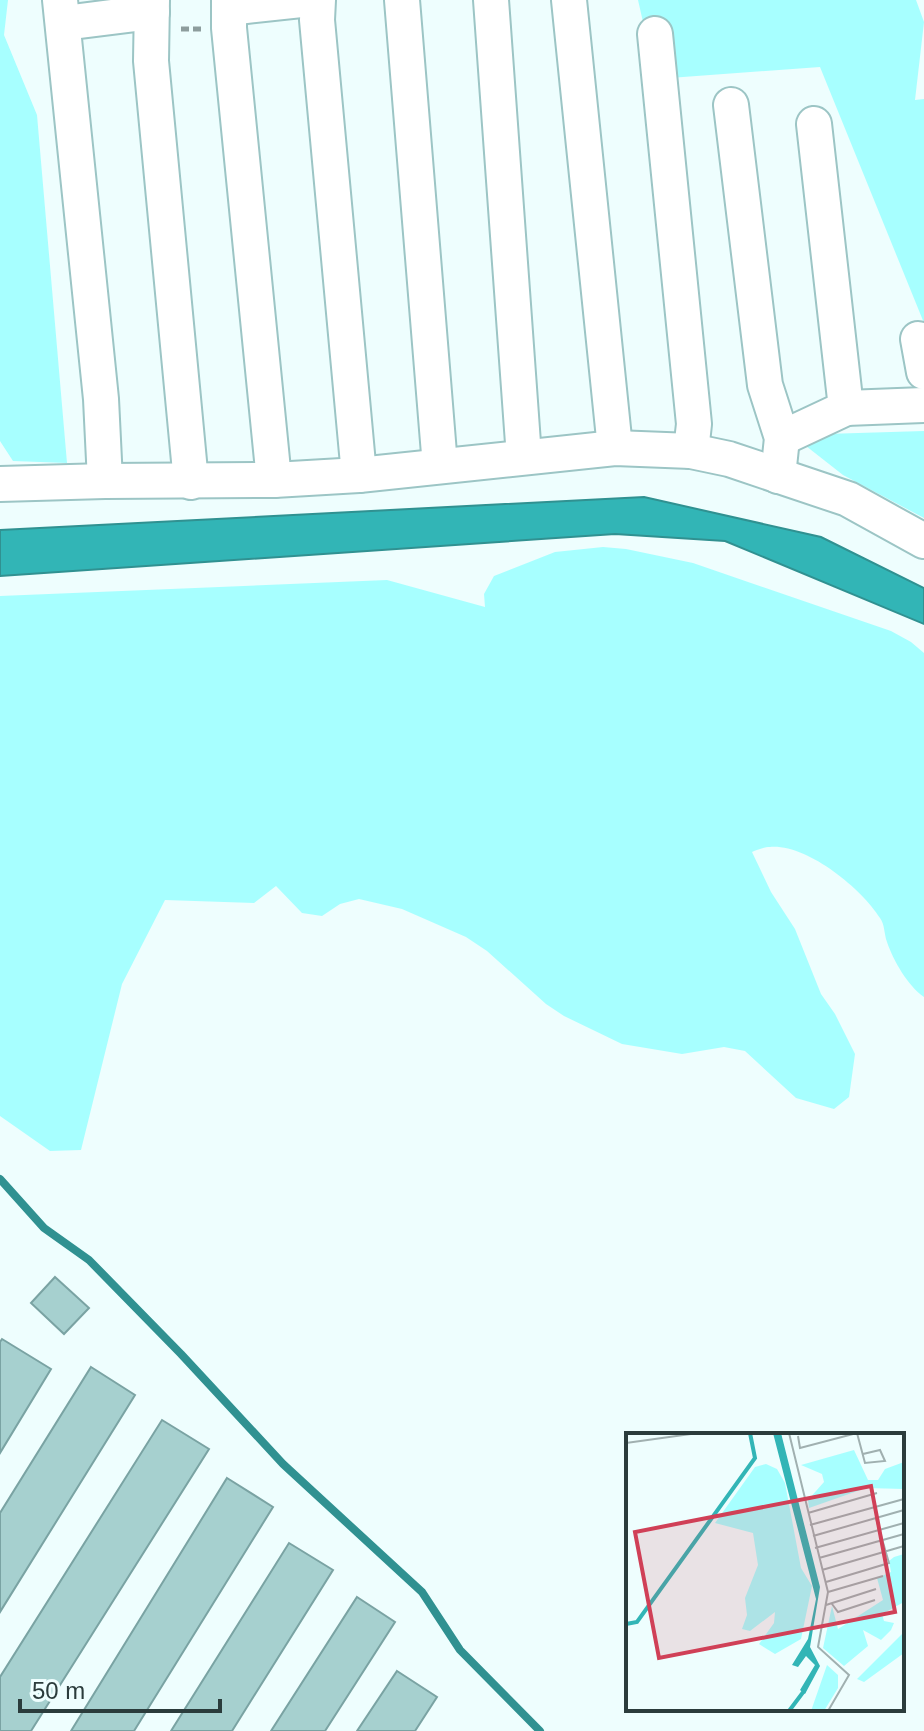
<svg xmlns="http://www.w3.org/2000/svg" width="924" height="1731" font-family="Helvetica,sans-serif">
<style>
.green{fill:#a7ffff}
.water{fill:#32b5b6;stroke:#309191;stroke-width:2}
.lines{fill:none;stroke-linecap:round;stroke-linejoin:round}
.stream{stroke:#309191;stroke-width:8}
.building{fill:#a6d0cf;stroke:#7aa3a3;stroke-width:2}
.minor-casing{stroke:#9cc5c5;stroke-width:38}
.path{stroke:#8d9d9d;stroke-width:5;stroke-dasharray:8 4;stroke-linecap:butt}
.minor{stroke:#fff;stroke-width:34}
.inset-river{fill:none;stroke:#32b5b6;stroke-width:4}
.inset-road{fill:none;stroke:#a0b0b0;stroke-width:2}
.view{fill:#d04057;fill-opacity:0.15;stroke:#d04057;stroke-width:4}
.inset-edge{fill:none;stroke:#2b3c3c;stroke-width:4}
</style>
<rect width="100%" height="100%" fill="#eefefe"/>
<g class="green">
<path d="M0 0H8L4 35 37 115 67 463 13 461 0 441Z"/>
<path d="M638 0H916L924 22 915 100 924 99V323L820 67 656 79Z"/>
<path d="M924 431V518L843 475 792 435Z"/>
<path d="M603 547 626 549 693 563 891 631 911 642 924 653V997C908 986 893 960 887 942 884 934 885 925 880 918 861 888 807 844 770 847 764 847 757 850 752 852L771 892 795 929 821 994 835 1014 855 1054 849 1097 834 1109 796 1098 745 1051 724 1047 682 1054 622 1044 564 1016 546 1004 487 951 466 937 402 909 359 899 340 904 322 916 302 913 276 886 254 903 165 900 122 984 81 1150 50 1151 0 1116V596L387 580 485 607 484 594 494 576 555 552Z"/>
</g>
<path class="water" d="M644 497 821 537 924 588V624L725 541 615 534 0 576V530Z"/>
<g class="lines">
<path class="stream" d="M0 1179 44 1228 89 1260 181 1354 283 1464 422 1592 460 1650 540 1731"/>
</g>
<g class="building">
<path d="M55 1277 89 1308 64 1334 31 1303Z"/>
<path d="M2 1339 51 1369 0 1453V1342Z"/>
<path d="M91 1367 135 1395 0 1612V1513Z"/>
<path d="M162 1420 209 1449 31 1731H0V1677Z"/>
<path d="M227 1478 273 1507 134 1731H71Z"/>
<path d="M289 1543 333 1570 232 1731H171Z"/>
<path d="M357 1597 395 1622 325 1731H271Z"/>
<path d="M397 1671 437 1697 415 1731H357Z"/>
</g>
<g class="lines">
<g class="minor-casing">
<g id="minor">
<path d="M60 0 101 399 105 481"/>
<path d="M152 0 151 61 191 482"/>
<path d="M229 0V28L274 480"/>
<path d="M318 0 317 20 359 475"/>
<path d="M402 0 440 466"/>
<path d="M491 0 524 457"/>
<path d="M569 0 615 448"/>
<path d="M229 8 301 0"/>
<path d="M64 23 152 12"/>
<path d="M655 34 694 424 691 451"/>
<path d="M731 105 765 385 782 438 778 476"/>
<path d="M918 339 924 372"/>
<path d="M846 408 924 405"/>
<path d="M782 438 846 408 814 124"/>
<path d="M0 484 105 481 274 480 359 475 615 448 691 451 729 459 848 499 924 541"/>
</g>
</g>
<path class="path" d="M181 29H203"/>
<use href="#minor" class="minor"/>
</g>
<g transform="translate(626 1433)">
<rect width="278" height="278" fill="#eefefe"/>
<path d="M228 17 242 47H252L259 36 278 29V56L240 55 183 75 182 67 198 49 196 41 175 32ZM140 31 151 36 159 50 175 135 186 153 175 206 149 221 133 211 148 190 149 179 124 198 116 196 121 182 119 165 132 132 127 100 89 90 129 34ZM278 121V169L256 181 258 188 268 190 265 197 255 207 237 197 242 213 218 233 197 215 206 173 212 196 257 167 251 145 265 139 263 128 268 124ZM278 199V220L238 249 231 246ZM201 232 212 242V255L198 278H185Z" fill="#a7ffff"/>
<path d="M147 0H155L194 154 184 214 194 233 179 261 174 257 189 232 180 223 172 234 166 232 182 206 190 166Z" fill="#32b5b6"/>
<path class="inset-river" d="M0 191 11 189 129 25 124 0M163 278 178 258"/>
<path class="inset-road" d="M163 0 202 159 192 214 223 242 202 278M231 0 239 30 259 28 254 17 237 21M172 3 174 15 231 0M0 10 72 0M182 80 251 60M184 92 278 66M187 103 278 77M189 115 278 90M193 125 278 101M196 137 278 113M200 149 263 130 250 85M202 159 257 143M206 171 212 179 249 167M200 172 250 156"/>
<path class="view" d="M245 53 269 179 33 225 9 99Z"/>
<rect width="278" height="278" class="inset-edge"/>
</g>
<path d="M20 1699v12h200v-12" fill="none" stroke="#2b3c3c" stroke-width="4"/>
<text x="32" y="1699" font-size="24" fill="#2b3c3c" stroke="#eefefe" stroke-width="6" paint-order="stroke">50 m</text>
</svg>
